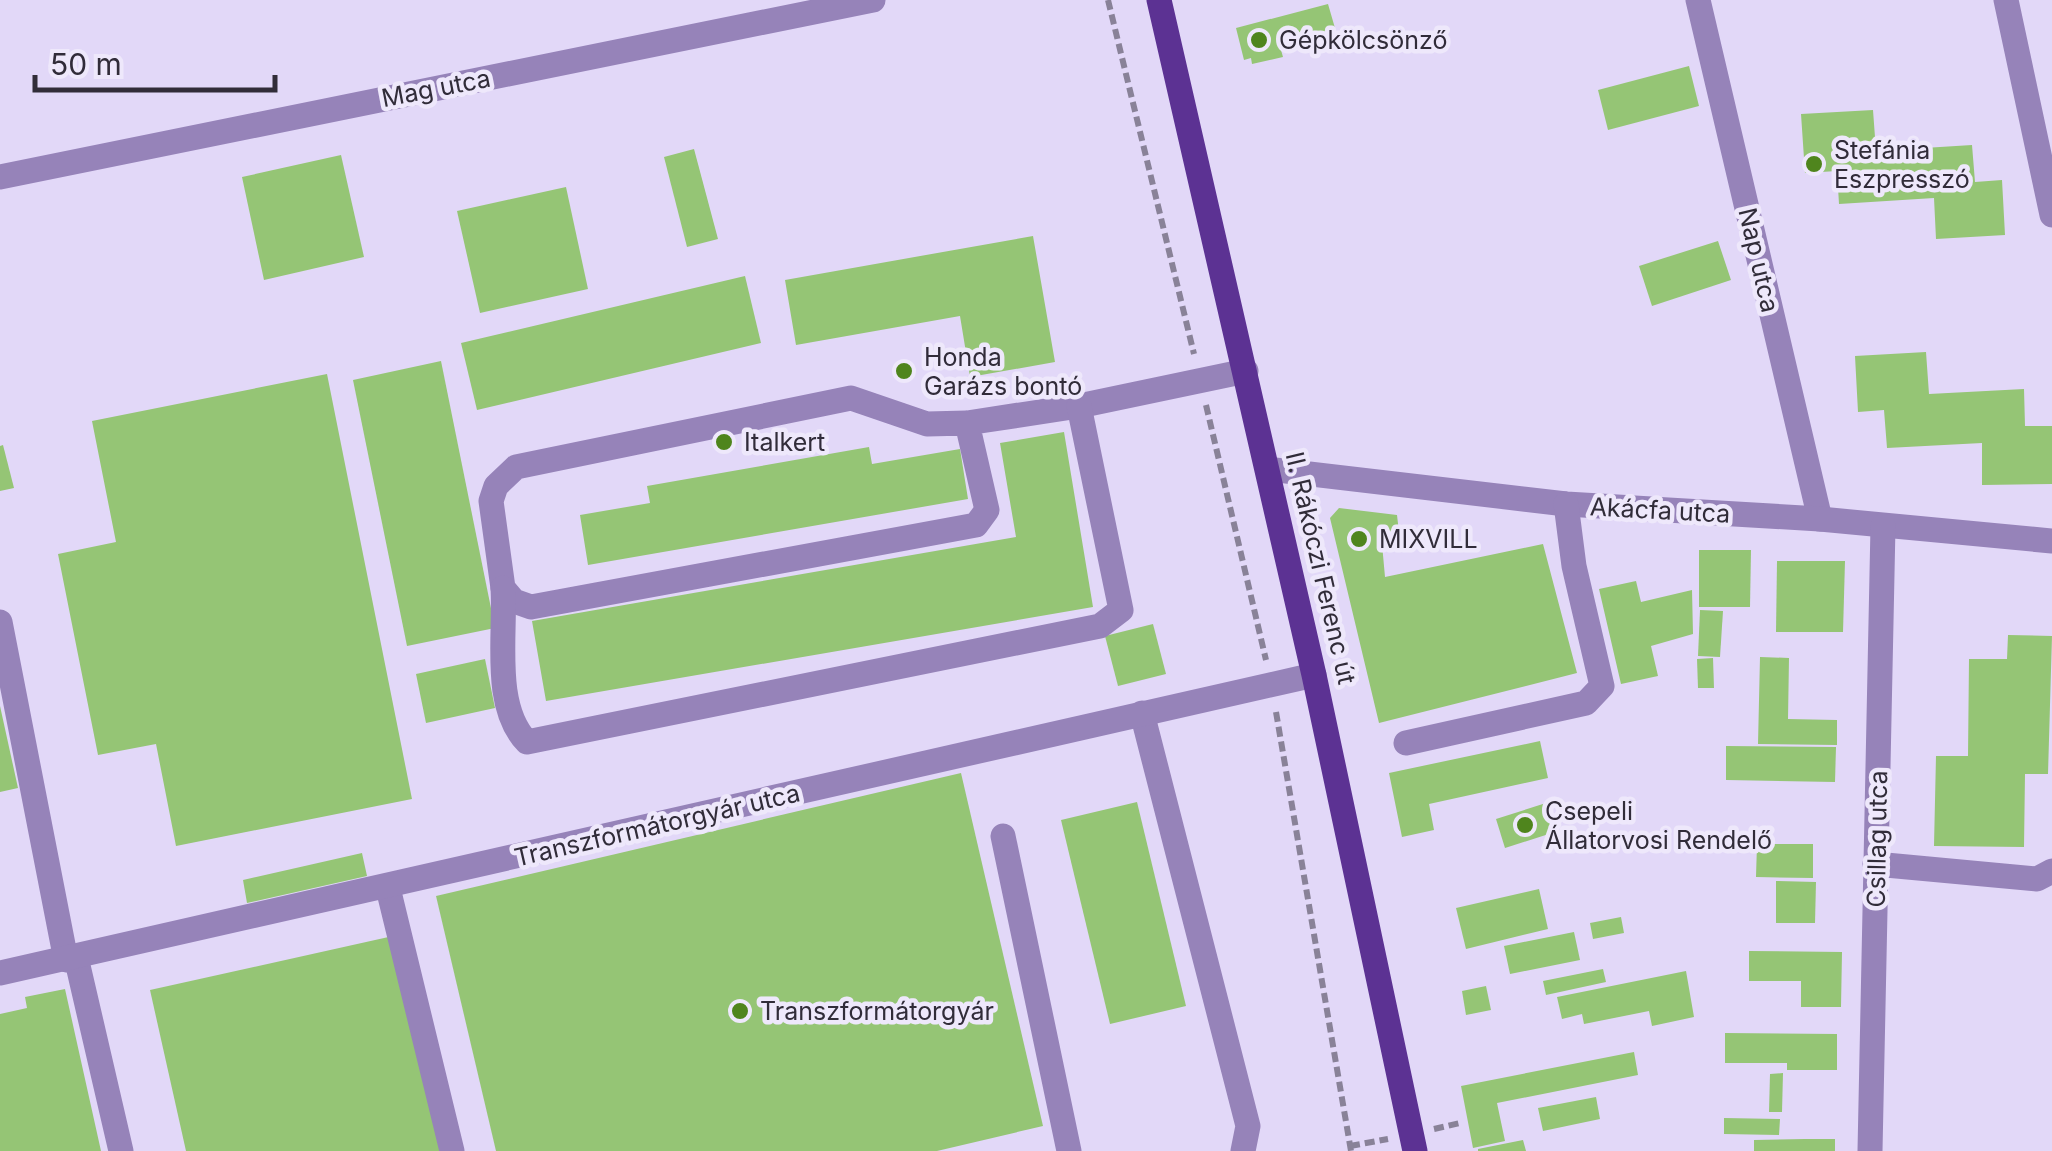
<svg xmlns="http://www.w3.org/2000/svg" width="2052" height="1151" font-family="Inter,sans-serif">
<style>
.building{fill:#95c575}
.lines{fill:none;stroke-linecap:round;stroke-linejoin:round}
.path{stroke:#898298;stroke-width:6;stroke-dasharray:10 5;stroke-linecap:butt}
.minor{stroke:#9683b9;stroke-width:25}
.major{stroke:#5c3293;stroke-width:25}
.poi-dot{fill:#4f851d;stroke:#eee8fb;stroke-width:4}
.labels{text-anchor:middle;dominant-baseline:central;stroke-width:9;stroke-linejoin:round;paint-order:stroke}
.poi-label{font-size:25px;fill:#312c39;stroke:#eee8fb;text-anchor:start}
.street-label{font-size:25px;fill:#312c39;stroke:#eee8fb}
</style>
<rect width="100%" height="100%" fill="#e2d8f8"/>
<g class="building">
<path d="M1328 4 1337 35 1281 50 1283 57 1252 64 1251 58 1244 60 1236 28Z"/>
<path d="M1689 66 1699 106 1608 130 1598 90Z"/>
<path d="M1873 110 1876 151 1972 145 1975 182 2002 180 2005 235 1936 239 1934 198 1839 204 1837 171 1805 173 1801 114Z"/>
<path d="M694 149 718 239 687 247 664 157Z"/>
<path d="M341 155 364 257 264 280 242 177Z"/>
<path d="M566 187 588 289 480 313 457 211Z"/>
<path d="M1033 236 1055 362 970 377 960 316 796 345 785 280Z"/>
<path d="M1718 241 1731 280 1652 306 1639 266Z"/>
<path d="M745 276 761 343 477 410 461 343Z"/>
<path d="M1926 352 1929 394 2024 389 2025 426H2052V484L1982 485V443L1887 448 1884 410 1858 412 1855 356Z"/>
<path d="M441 361 495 628 407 646 353 380Z"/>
<path d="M327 374 412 799 176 846 156 744 98 755 58 554 116 542 92 421Z"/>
<path d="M1064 432 1093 607 546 701 532 621 1016 537 1000 443Z"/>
<path d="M3 445 14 488 0 491V446Z"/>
<path d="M869 447 872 464 960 449 968 499 588 565 580 515 650 503 647 486Z"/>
<path d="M1339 508 1397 515 1400 541 1382 544 1385 577 1543 544 1577 673 1379 723 1330 518Z"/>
<path d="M1699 550H1751L1750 607H1699Z"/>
<path d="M1777 561H1845L1843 632H1776Z"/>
<path d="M1636 581 1641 602 1692 590 1693 634 1651 646 1658 676 1621 684 1599 589Z"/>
<path d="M1700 610 1723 611 1720 657 1698 656Z"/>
<path d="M1153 624 1166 674 1118 686 1105 636Z"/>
<path d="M2008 635 2052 636 2048 774H2025L2024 847 1934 846 1936 756H1968L1969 659H2007Z"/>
<path d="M1760 657 1789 658 1788 719 1837 720V745L1758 744Z"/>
<path d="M1713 658 1714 688H1698L1697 659Z"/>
<path d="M485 659 495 708 426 723 416 674Z"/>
<path d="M0 706 18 788 0 792Z"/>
<path d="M1540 741 1548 778 1429 804 1434 830 1402 837 1389 773Z"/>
<path d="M1726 746 1836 747 1835 782 1726 780Z"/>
<path d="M961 773 1043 1126 937 1151H496L436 896Z"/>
<path d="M1137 802 1186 1006 1110 1024 1061 820Z"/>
<path d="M1546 803 1555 832 1505 848 1496 819Z"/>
<path d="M1757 844H1813V878L1756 877Z"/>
<path d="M362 853 367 876 247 903 243 880Z"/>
<path d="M1776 881 1816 882 1815 923H1776Z"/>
<path d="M1539 889 1548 929 1466 949 1456 908Z"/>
<path d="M1621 917 1624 933 1593 939 1590 923Z"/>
<path d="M1574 932 1580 960 1510 974 1504 946Z"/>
<path d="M393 936 440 1151H186L150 990Z"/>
<path d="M1749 951 1842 952 1841 1007H1801V981H1749Z"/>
<path d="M1603 969 1606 982 1546 995 1543 981Z"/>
<path d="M1686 971 1694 1017 1652 1026 1649 1011 1584 1024 1582 1014 1562 1019 1557 997Z"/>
<path d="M1486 986 1491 1010 1466 1015 1462 991Z"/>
<path d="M65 989 101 1151H0V1014L27 1008 25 997Z"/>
<path d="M1725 1033 1837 1034V1070H1787V1063H1725Z"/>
<path d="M1634 1052 1638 1075 1497 1103 1505 1141 1473 1148 1461 1086Z"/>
<path d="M1783 1073 1782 1112H1769L1770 1074Z"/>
<path d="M1596 1097 1600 1119 1543 1131 1538 1108Z"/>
<path d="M1724 1118 1780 1119 1779 1135 1724 1134Z"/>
<path d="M1805 1139H1835V1151H1754V1140Z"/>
<path d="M1523 1140 1526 1151H1478V1149Z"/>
</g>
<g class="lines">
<g class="path">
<path d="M1108 0 1194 354"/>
<path d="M1206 405 1266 660"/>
<path d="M1276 712 1351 1151"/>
<path d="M1434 1129 1460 1123"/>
<path d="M1350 1146 1388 1139"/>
</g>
<g class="minor">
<path d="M1698 0 1820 519"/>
<path d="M2006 0 2052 215"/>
<path d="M0 177 873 0"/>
<path d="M967 423 987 510 976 525 531 607 514 601 503 588 491 501 496 486 516 467 851 398 927 424 967 423 1079 406 1246 371"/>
<path d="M1268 469 1566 504 1820 519 2052 541"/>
<path d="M503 588C506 635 492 706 527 742L1100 626 1121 610 1079 406"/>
<path d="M0 622 66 960"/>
<path d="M1142 713 1248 1126 1243 1151"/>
<path d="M1406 743 1586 703 1602 686 1574 566 1566 504"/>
<path d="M1003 836 1069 1151"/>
<path d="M1875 864 2037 879 2052 871"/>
<path d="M388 888 452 1151"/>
<path d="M76 957 121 1151"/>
<path d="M0 973 1314 675"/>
<path d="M1870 1151 1883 526"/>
</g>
<path class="major" d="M1159 0 1314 675 1415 1151"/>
</g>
<g class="poi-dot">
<circle cx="1259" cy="40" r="10"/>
<circle cx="1814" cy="164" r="10"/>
<circle cx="904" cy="371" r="10"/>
<circle cx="724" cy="442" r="10"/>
<circle cx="1359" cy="539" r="10"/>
<circle cx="1525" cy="825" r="10"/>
<circle cx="740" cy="1011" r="10"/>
</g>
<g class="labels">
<g class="poi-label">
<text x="1279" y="40">Gépkölcsönző</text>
<text x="1834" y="150">Stefánia<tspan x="1834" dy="29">Eszpresszó</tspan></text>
<text x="924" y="357">Honda<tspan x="924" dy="29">Garázs bontó</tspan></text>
<text x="744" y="442">Italkert</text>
<text x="1379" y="539">MIXVILL</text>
<text x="1545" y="811">Csepeli<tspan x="1545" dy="29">Állatorvosi Rendelő</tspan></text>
<text x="760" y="1011">Transzformátorgyár</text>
</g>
<g class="street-label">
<text transform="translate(436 88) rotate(-11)">Mag utca</text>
<text transform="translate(1759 260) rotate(77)">Nap utca</text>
<text transform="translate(1660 510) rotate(3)">Akácfa utca</text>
<text transform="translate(1321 568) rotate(77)">II. Rákóczi Ferenc út</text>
<text transform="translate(657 825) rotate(-13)">Transzformátorgyár utca</text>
<text transform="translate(1877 839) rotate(-89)">Csillag utca</text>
</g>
</g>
<path d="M35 75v15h240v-15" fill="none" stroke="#312c39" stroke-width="5"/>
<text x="50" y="75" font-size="30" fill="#312c39" stroke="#eee8fb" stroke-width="8" paint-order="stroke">50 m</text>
</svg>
